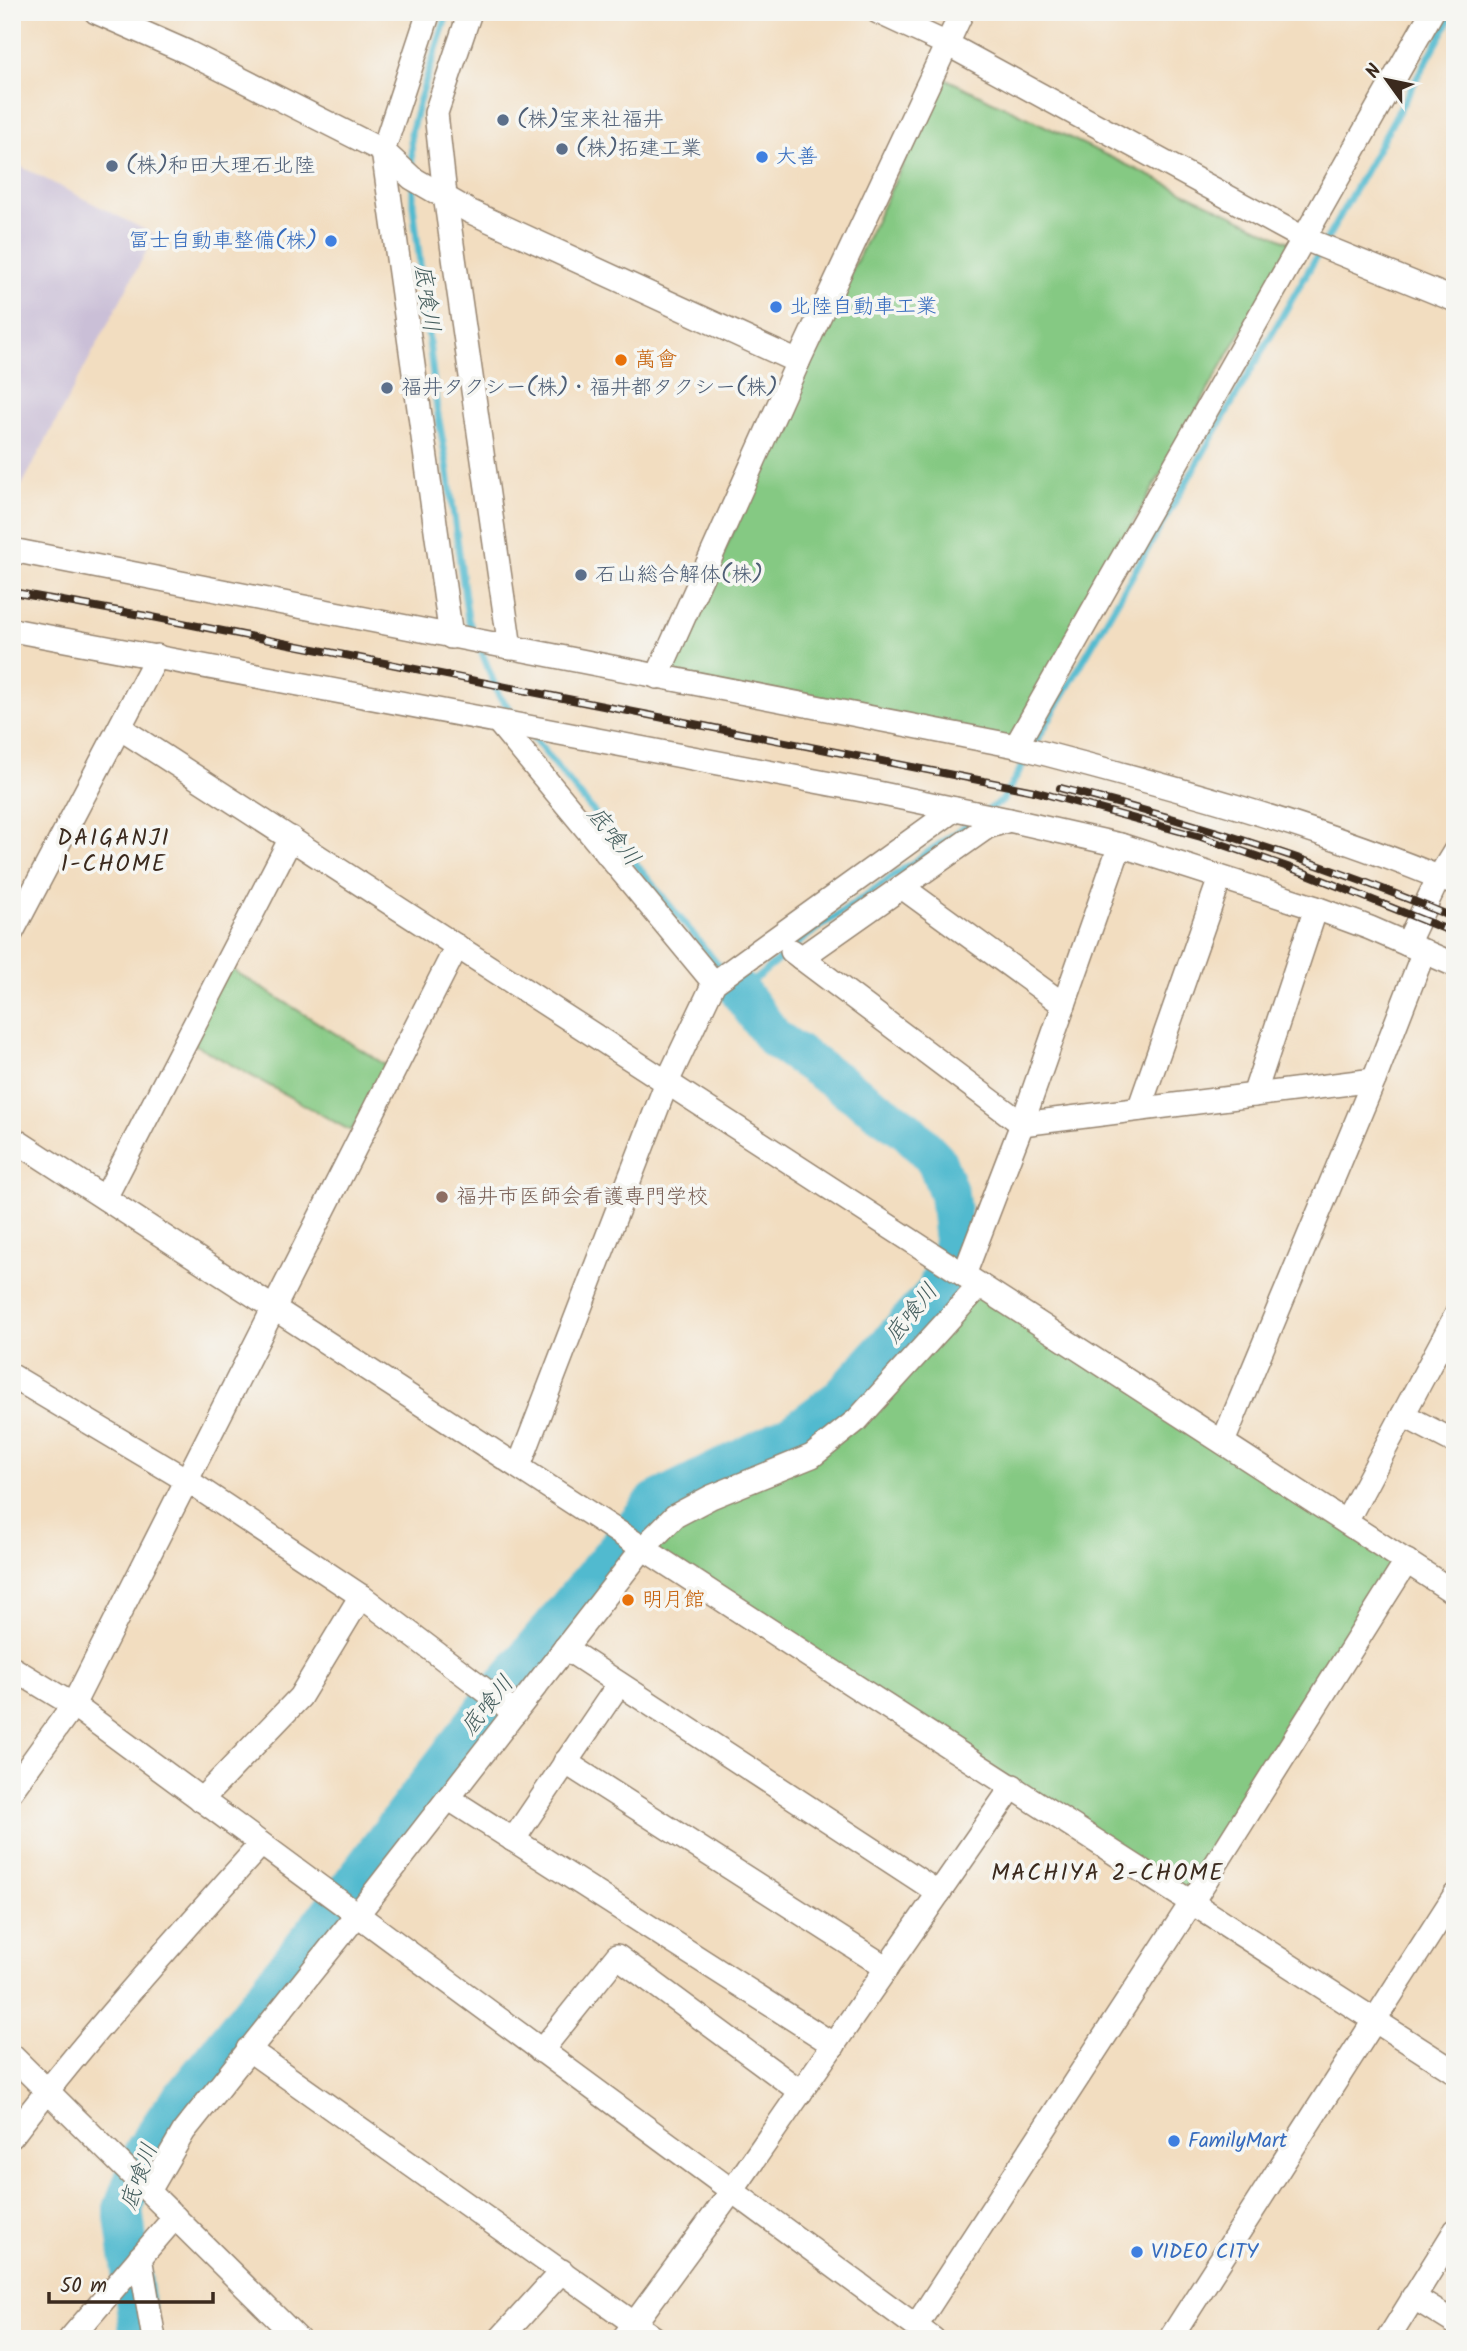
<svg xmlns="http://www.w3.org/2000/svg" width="1467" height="2351" font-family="Kalam,'Klee One',sans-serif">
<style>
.industrial{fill:#cabfd7}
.green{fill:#85c983;stroke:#607a50;stroke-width:2}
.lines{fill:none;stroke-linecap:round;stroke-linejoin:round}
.stream{stroke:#51bacf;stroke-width:7}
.river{stroke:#51bacf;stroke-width:40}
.minor-casing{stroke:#96846f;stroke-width:26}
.minor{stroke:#fff;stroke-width:23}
.rail-casing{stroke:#3b2a1e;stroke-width:8}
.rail{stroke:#f6f6f2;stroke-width:5;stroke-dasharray:16;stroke-linecap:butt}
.service-dot{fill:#5c6f8a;stroke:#f6f6f2;stroke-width:2.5}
.shop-dot{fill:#3f7fe0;stroke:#f6f6f2;stroke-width:2.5}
.food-dot{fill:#e8710a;stroke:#f6f6f2;stroke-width:2.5}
.education-dot{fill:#8d6e63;stroke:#f6f6f2;stroke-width:2.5}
.labels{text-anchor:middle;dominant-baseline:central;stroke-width:7;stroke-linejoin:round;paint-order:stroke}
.service-label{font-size:21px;fill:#4e5e75;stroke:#f6f6f2;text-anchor:start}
.shop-label{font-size:21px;fill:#366cbe;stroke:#f6f6f2;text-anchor:start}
.food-label{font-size:21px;fill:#c56008;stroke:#f6f6f2;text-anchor:start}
.education-label{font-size:21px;fill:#785e54;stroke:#f6f6f2;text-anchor:start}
.water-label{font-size:23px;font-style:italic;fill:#435c5c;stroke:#f6f6f2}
.neighbourhood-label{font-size:23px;letter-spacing:2px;fill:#3b2a1e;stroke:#f6f6f2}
</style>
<rect width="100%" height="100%" fill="#f6f6f2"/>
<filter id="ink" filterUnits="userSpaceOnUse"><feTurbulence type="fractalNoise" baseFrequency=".0143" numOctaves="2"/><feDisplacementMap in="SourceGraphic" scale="14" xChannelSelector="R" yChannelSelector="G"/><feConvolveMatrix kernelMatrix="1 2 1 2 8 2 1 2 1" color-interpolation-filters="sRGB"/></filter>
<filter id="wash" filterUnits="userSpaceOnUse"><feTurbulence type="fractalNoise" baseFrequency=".00686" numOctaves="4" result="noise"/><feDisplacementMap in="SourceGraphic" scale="28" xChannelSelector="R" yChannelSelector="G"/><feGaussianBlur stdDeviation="1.57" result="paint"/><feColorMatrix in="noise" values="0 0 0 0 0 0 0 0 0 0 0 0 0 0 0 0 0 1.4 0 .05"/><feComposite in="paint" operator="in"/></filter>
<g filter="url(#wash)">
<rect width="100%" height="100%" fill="#f2ddc0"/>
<path class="industrial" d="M12 162 155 235 12 504Z"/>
<g class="green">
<path d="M944 78 1291 243 1008 745 668 679 803 373Z"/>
<path d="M225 965 389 1067 351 1131 187 1040Z"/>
<path d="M980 1285 1407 1561 1192 1902 644 1547 711 1497 826 1444Z"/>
</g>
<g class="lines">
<g class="stream">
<path d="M412 170 411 133 419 102 448 12"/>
<path d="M413 182V204L437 409 447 465 468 619 474 634"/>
<path d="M479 645 499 696 519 720"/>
<path d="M531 735 740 992 803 939 974 820"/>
<path d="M987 811 1002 801 1336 223 1454 12"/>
</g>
<path class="river" d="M140 2339 123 2209 144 2151 166 2118 326 1918 485 1709 655 1502 795 1432 839 1399 936 1292 954 1242 949 1194 936 1160 907 1130 774 1038 740 992"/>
</g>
</g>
<g filter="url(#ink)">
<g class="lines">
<g class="minor-casing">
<g id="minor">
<path d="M96 12 187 52 383 151 412 178 469 211 798 362"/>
<path d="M429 12 383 151 451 637"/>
<path d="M470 12 436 113 445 195 510 648"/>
<path d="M878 12 947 44 1305 239 1455 300"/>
<path d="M12 550 1016 746C1165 785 1313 824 1455 884"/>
<path d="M12 630 868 791 1009 820"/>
<path d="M657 677 798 362 962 12"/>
<path d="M499 723 714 983"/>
<path d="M120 728 1455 1593"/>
<path d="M1016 746 1432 12"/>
<path d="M902 887 1064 1005"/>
<path d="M12 932 157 656"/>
<path d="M1407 944 1439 877 1455 851"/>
<path d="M792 951 1022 1124 1374 1080"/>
<path d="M801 958 987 827 1009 820 1120 845 1316 908 1370 928 1455 965"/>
<path d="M1254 1095 1316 908"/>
<path d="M1139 1109 1220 878"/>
<path d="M12 1138 872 1697 1455 2072"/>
<path d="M105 1198 291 838"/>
<path d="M964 1275 1022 1124 1120 845"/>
<path d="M12 1376 188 1481 361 1596 515 1713"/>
<path d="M1403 1415 1455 1442"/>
<path d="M1223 1442 1374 1080 1424 951"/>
<path d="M519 1466 667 1082 714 983 955 809"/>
<path d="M1346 1522 1455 1317"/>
<path d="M565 1648 939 1893"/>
<path d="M12 1668 73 1705 933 2339"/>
<path d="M565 1762 887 1968"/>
<path d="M12 1790 73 1705 457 946"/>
<path d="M448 1798 834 2045"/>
<path d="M201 1800 300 1697 361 1596"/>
<path d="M513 1840 619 1684"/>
<path d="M248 2049 656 2339"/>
<path d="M541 2051 617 1956 801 2092"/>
<path d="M12 2056 298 2339"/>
<path d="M12 2136C90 2034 176 1939 261 1844"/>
<path d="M149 2191 184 2131 357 1915 644 1547 675 1516 711 1497 812 1456 857 1420 980 1285"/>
<path d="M140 2257 154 2339"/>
<path d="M1413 2297 1455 2323"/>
<path d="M916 2326 1192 1902 1407 1561"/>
<path d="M70 2339 175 2217"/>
<path d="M500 2339 562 2271"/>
<path d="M623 2339 732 2191 1013 1786"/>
<path d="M1170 2339 1455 1895"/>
<path d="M1388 2339 1455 2231"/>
</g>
</g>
<use href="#minor" class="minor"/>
<g class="rail-casing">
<g id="rail">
<path d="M12 592 152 617 1034 791 1201 837 1305 873 1455 933"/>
<path d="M1060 788C1194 822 1327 864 1455 918"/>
</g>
</g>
<use href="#rail" class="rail"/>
</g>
</g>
<g class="service-dot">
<circle cx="503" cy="120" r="7"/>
<circle cx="562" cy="149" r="7"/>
<circle cx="112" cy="166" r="7"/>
<circle cx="387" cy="388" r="7"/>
<circle cx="581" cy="575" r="7"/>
</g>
<g class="shop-dot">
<circle cx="762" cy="157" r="7"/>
<circle cx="331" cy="241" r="7"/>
<circle cx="776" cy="307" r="7"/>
<circle cx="1174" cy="2141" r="7"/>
<circle cx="1137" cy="2252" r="7"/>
</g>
<g class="food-dot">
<circle cx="621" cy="360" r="7"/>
<circle cx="628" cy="1600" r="7"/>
</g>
<circle class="education-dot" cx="442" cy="1197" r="7"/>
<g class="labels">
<g class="service-label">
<text x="517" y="120">(株)宝来社福井</text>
<text x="576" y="149">(株)拓建工業</text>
<text x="126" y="166">(株)和田大理石北陸</text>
<text x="401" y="388">福井タクシー(株)・福井都タクシー(株)</text>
<text x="595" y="575">石山総合解体(株)</text>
</g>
<g class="shop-label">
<text x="776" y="157">大善</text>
<text x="317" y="241" text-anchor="end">冨士自動車整備(株)</text>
<text x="790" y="307">北陸自動車工業</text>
<text x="1188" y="2141">FamilyMart</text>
<text x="1151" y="2252">VIDEO CITY</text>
</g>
<g class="food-label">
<text x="635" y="360">萬會</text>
<text x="642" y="1600">明月館</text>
</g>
<g class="education-label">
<text x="456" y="1197">福井市医師会看護専門学校</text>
</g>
<g class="water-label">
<text transform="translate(426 298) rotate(82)">底喰川</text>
<text transform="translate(613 837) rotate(51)">底喰川</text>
<text transform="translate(912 1314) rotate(-51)">底喰川</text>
<text transform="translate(488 1706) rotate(-51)">底喰川</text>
<text transform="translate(140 2177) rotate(-70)">底喰川</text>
</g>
<g class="neighbourhood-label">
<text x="114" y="839">DAIGANJI<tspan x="114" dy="26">1-CHOME</tspan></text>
<text x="1108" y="1874">MACHIYA 2-CHOME</text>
</g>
</g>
<rect width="1467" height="2351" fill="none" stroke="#f6f6f2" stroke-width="42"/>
<g transform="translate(1387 80) rotate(303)" stroke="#f6f6f2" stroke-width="5" paint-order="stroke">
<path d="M0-5L12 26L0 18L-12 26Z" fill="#3b2a1e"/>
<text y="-10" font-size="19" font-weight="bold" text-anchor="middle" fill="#3b2a1e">N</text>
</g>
<path d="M49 2292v10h164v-10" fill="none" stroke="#3b2a1e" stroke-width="3.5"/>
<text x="60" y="2292" font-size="21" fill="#3b2a1e" stroke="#f6f6f2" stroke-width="5" paint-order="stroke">50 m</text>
</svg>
